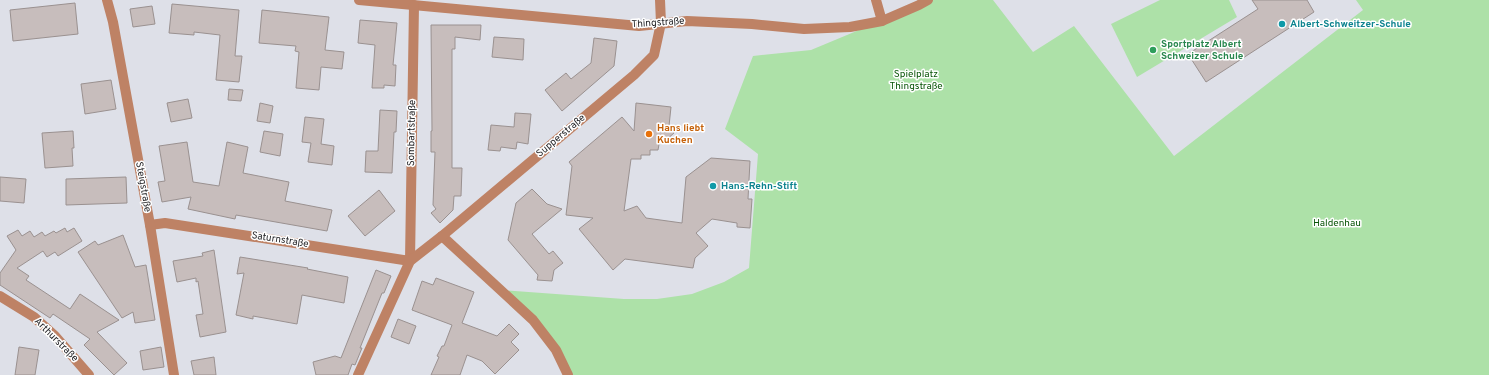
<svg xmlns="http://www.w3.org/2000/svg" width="1489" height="375" font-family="Overpass,sans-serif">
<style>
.green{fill:#ade1a8}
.building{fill:#c7bdbc;stroke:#9a9190}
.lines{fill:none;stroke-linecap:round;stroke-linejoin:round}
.minor{stroke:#be8265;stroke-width:10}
.tertiary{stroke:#be8265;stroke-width:10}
.culture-dot{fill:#0f9aa8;stroke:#fff;stroke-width:1.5}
.leisure-dot{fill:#2e9e5b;stroke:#fff;stroke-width:1.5}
.food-dot{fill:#e8710a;stroke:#fff;stroke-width:1.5}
.labels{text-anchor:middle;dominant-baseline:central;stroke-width:3;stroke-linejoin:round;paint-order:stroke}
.street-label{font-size:10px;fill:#1f1f22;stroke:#fff}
.culture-label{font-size:10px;font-weight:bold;fill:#0d838f;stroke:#fff;text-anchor:start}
.leisure-label{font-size:10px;font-weight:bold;fill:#27864d;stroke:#fff;text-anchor:start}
.park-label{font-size:10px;fill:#085407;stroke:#fff}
.food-label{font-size:10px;font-weight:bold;fill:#c56008;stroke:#fff;text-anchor:start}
</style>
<rect width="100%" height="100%" fill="#dee0e8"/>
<g class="green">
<path d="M928 0H993L1033 52 1074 26 1174 156 1363 10 1356 0H1489V375H568L556 350 500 290 624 299H657L692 294 724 282 749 268 758 154 725 129 753 56 811 50 919 5Z"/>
<path d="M1160 0H1229L1237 17 1137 77 1111 24Z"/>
</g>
<g class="building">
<path d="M1252 0H1307L1314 12 1206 82 1188 54 1258 9Z"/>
<path d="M75 3 78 34 13 41 10 10Z"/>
<path d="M172 4 239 10 235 56H242L239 82 216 80 220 35 194 32V35L169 33Z"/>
<path d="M152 6 155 24 133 27 130 9Z"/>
<path d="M262 10 329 17 325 50 344 52 342 69 321 67 319 90 296 88 299 52 295 51 296 46 259 43Z"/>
<path d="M360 20 397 23 393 65H396L395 86 384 85V88H372L375 45 358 43Z"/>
<path d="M431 25H481L480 40 455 37V49H452V168H462L461 196H454L453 210 440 223 431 213 436 209 433 205 435 152H431V131H432Z"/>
<path d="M494 37 524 39 523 60 492 57Z"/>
<path d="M594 38 617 41 614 66 562 111 545 90 566 73 571 79 591 63Z"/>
<path d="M111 80 116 109 85 114 81 84Z"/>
<path d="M229 89 243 90 241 101 228 100Z"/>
<path d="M188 99 192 118 171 122 167 103Z"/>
<path d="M260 103 273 106 270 123 257 121Z"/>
<path d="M636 103 671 107 669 126 674 133 666 140 660 139 658 150H650V155H641V159H631L624 211 637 206 646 218 682 223 686 177 711 158 750 161 748 199H752L750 228 737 227V223L712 219 696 233 708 246 695 258 693 268 625 259 613 270 579 229 593 218 566 215 572 166 569 162 622 117 634 131Z"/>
<path d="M380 110 397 111 396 132H394L392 173 365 172 366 151H378Z"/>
<path d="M515 113 531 114 528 144 517 142 516 149 501 147 500 151 488 150 491 125 514 127Z"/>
<path d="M305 117 324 119 321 144 334 146 332 165 308 162 311 143 302 142Z"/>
<path d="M73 131 74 148H72L73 166 45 168 42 133Z"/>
<path d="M264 131 283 134 280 156 260 152Z"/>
<path d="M187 142 193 182 219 186 227 142 248 147 243 173 289 182 285 201 332 210 327 231 236 215 235 219 188 209 191 197 162 202 158 182 165 181 159 146Z"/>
<path d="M0 177 26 179 24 203 0 201Z"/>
<path d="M126 177 127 203 66 205V179Z"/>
<path d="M532 189 547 204 562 209 532 234 549 254 553 251 563 263 554 270 552 281 537 280 538 275 508 240 516 203Z"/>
<path d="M379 190 395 211 365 236 348 216Z"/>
<path d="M65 228 67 232 74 228 82 241 58 256 55 252 47 257 43 251 17 268 29 276 26 280 70 309 80 294 119 320 97 332 127 363 114 375 84 345 90 339 53 314 50 318 0 285V273L16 250 7 236 18 230 22 236 30 231 34 237 42 232 45 236 54 231 56 233Z"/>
<path d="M123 235 135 267 146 265 155 320 135 323 133 312 122 318 78 252 95 241 98 245Z"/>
<path d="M214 250 226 332 200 337 196 315 203 314 198 281 196 282V278L177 282 173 261 203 256 202 253Z"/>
<path d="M240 257 308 268 307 269 348 277 344 303 302 295 297 324 253 316V319L236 315 244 273 237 274Z"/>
<path d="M376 270 391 276 384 293H382L360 348H362L355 365 352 364 348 375H316L313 362 335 356 341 358Z"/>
<path d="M436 278 474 292 462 323 497 336 509 324 519 334 511 342 519 350 495 374 482 361 467 355 460 375H431L439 357 437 356 442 346H444L452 325 412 310 422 281 433 285Z"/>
<path d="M398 319 416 326 409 344 391 337Z"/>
<path d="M19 347 39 350 35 375H15Z"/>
<path d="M161 347 164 367 143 370 140 351Z"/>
<path d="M214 357 216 375H194L191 361Z"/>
</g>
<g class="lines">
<g class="minor">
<path d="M359 0 639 26 687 21 752 24 804 29 850 27 882 21 919 5 928 0"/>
<path d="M876 0 882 21"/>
<path d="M150 225 165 223 410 261 414 5"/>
<path d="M442 236 533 320 556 350 568 375"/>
<path d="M0 296 34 317 55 336 89 375"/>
<path d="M358 375 410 261 442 236 634 75 654 55 661 23 660 0"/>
</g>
<path class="tertiary" d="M107 0 113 22 150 225 174 375"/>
</g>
<g class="culture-dot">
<circle cx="1282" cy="24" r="4"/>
<circle cx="713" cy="186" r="4"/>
</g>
<circle class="leisure-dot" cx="1153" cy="50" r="4"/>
<circle class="food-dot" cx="649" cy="134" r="4"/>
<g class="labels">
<g class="street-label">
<text transform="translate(658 23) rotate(-4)">Thingstraße</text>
<text transform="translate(412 133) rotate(-89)">Sombartstraße</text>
<text transform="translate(561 136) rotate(-40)">Supperstraße</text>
<text transform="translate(143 187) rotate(80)">Steigstraße</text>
<text transform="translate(280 240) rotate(9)">Saturnstraße</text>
<text transform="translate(56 340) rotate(45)">Arthurstraße</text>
</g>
<g class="culture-label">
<text x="1290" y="24">Albert-Schweitzer-Schule</text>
<text x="721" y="186">Hans-Rehn-Stift</text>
</g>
<g class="leisure-label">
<text x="1161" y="44">Sportplatz Albert<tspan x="1161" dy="12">Schweizer Schule</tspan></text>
</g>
<g class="park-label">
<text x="916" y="74">Spielplatz<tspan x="916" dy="12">Thingstraße</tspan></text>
<text x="1337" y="223">Haldenhau</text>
</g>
<g class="food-label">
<text x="657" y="128">Hans liebt<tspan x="657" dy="12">Kuchen</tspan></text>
</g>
</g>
</svg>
